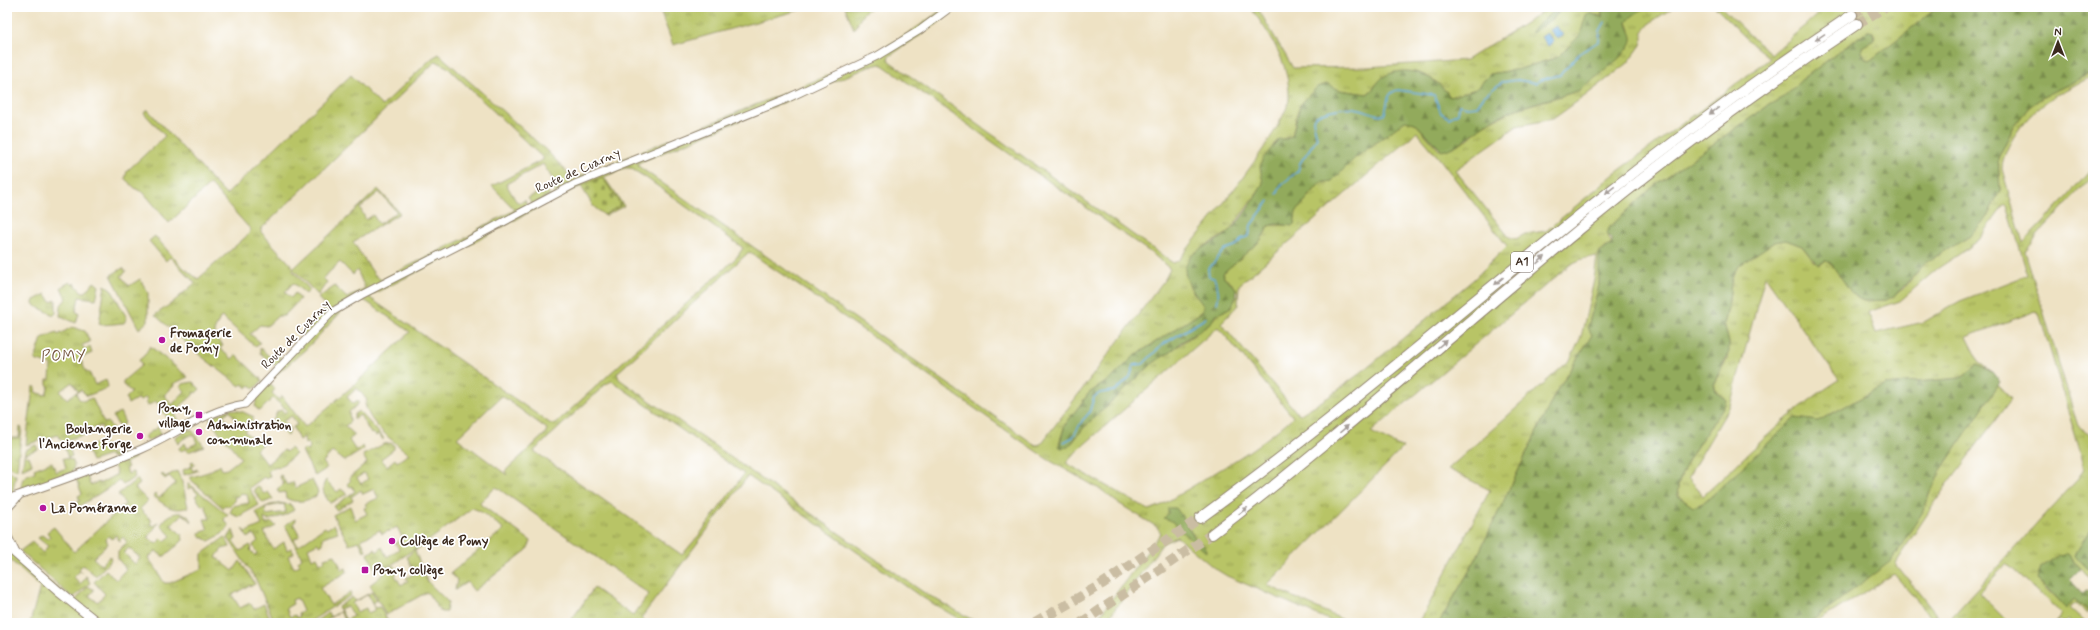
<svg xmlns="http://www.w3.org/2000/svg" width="2100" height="630" font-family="Mynerve,sans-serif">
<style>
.grass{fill:url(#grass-tufts);stroke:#7a7742;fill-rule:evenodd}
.forest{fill:url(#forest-firs);stroke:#666a3c}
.cemetery{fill:url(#cemetery-stones);stroke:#7a7742}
.park{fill:url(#park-crowns);stroke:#7a7742}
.water{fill:url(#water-ripples);stroke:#506b7d}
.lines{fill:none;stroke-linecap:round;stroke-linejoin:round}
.stream{stroke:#65acdc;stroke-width:1.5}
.highway-tunnel{stroke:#cabda3;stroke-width:10;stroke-dasharray:10 5;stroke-linecap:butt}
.minor-casing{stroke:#948671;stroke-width:9}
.major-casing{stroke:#948671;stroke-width:11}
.highway-casing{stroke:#948671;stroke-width:12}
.minor{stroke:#fff;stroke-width:7}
.major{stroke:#fff;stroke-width:9}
.highway{stroke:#fff;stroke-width:10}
.oneway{fill:#a79f9a}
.poi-dot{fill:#b5179e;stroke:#fff;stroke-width:1.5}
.labels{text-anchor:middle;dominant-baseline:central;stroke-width:3.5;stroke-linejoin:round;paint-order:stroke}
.shield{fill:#fff;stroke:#766a62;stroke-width:1}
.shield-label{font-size:12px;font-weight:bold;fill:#3b2a1e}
.street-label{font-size:13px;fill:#3b2a1e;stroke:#fff}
.poi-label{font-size:13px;font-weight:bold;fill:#3b2a1e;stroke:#fff;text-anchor:start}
.quarter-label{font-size:15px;letter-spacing:1px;fill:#705039;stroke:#fff}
</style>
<defs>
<pattern id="grass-tufts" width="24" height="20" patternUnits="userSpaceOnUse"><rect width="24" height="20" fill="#b8c466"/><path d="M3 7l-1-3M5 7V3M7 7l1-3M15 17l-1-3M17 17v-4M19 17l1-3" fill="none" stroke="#979f53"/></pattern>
<pattern id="forest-firs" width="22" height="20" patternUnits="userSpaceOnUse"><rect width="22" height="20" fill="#92aa5b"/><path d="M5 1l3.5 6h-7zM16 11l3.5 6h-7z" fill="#788b4b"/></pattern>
<pattern id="cemetery-stones" width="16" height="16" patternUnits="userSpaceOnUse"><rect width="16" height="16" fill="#b8c466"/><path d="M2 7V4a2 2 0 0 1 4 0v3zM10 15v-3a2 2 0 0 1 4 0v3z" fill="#979f53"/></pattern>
<pattern id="park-crowns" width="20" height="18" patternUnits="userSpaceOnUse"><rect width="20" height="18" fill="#b8c466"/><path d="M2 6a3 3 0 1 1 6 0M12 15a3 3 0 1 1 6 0" fill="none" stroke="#979f53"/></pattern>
<pattern id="water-ripples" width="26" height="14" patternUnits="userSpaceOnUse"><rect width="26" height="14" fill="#65acdc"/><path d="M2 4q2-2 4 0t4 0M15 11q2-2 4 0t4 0" fill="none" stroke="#548cb2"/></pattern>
</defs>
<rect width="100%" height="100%" fill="#fff"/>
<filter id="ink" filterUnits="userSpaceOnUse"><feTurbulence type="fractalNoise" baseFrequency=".025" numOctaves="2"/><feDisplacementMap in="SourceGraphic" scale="8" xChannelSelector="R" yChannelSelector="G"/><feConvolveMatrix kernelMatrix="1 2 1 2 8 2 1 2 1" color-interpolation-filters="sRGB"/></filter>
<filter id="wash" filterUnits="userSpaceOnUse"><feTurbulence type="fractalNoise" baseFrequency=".012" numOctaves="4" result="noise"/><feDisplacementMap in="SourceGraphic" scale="16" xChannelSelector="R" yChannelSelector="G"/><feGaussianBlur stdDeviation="0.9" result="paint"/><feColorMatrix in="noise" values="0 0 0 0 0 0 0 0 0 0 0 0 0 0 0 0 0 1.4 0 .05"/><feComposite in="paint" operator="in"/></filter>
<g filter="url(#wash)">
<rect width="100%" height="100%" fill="#eee2c4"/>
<g class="grass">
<path d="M659 7H810L673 45Z"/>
<path d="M845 7H872L864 12 854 29Z"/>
<path d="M945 7H958L937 24 888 57 889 61 1173 263 1178 261C1200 233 1288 126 1289 98 1290 63 1269 33 1250 7H1257L1293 68 1368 67 1466 60 1537 16 1547 7H1595L1602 11V17L1589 13 1580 35 1558 57 1520 69 1490 74 1476 89 1450 97C1440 80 1414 65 1394 74 1389 76 1382 79 1378 83 1374 86 1372 91 1367 94L1339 90 1331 86 1313 91 1304 101 1297 113 1292 136 1279 140 1274 144 1261 170 1264 180 1261 188 1228 233 1203 247 1185 273 1191 289 1204 306 1202 312 1134 356 1112 378 1089 393 1065 425 1059 443H1072L1086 425 1153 363 1210 324C1215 310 1259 299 1224 278L1223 273 1260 241 1269 226C1278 223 1285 227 1294 224L1296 212 1320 183 1332 181 1355 158 1406 120 1415 123 1439 150H1445L1456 145 1468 139 1481 127 1513 110 1578 91 1619 58 1630 30 1627 22C1637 4 1656 7 1674 7L1651 22 1643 32 1641 45 1628 63 1585 96 1553 119 1517 126 1455 170 1509 237 1516 239 1525 234 1546 231 1613 175 1768 60 1770 58 1753 45 1715 7H1721L1758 43 1772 54 1826 7H1938L1871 60 1865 59 1862 52V46L1872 41 1875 37 1873 32 1868 31 1860 36 1800 81 1787 95 1769 105 1655 185 1609 228 1608 236 1612 244 1600 251 1599 285 1588 327 1592 335 1556 392 1475 561 1439 623H1419L1490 490 1448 469 1570 360 1581 337 1594 280 1597 256 1582 259 1571 264 1371 432 1403 448 1267 585 1350 623H1336L1227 576 1214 568 1177 537 1163 543 1105 623H1094L1161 533 1157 527 1115 501 1103 491 1047 459 824 303 749 252 617 373 619 379 923 592 978 623H966L920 596 748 476 641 618 648 623H569L594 588 633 616 649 594 496 487 480 502 481 505 531 541 527 550 474 591 467 582 455 590 457 580 451 573 504 529 480 511 472 508 415 551 427 581 448 602 446 612H441L427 592 386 615 370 585 394 565 398 572 395 575 401 585 408 581 406 578 415 573 407 557 417 547 387 568 382 562 375 568 368 554 375 549 377 552 382 547 387 557 399 549 395 543 403 539 397 527 382 534 380 530 361 540 366 550 364 551 359 541 349 544 333 515 350 506 355 520 367 514 364 508 367 507 365 504 378 498 374 489 363 494 361 490 351 497 353 500 337 510 333 507 355 491 352 486 350 487 347 484 351 480 349 478 367 463 363 455 384 444 391 443 394 445V449L381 459 387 466 395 459 397 462 409 454C392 440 370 425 365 404L367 400 357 388 347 397 353 404 357 401 359 403 349 412 350 422 345 426 355 435 349 440 356 451 363 446 364 449 345 461 332 452 323 462 327 468 315 476 302 451 305 449 308 452 310 446 307 443 305 444 304 437 299 440 293 427 297 425 292 416 283 421 290 429 288 436 272 423 277 412 281 410 285 413 287 410 273 398 260 411 255 407 257 395 305 336 301 334 318 315 327 309 332 313 318 298 335 286 347 298 365 288 357 270 353 275 340 262 323 278 327 282 318 295 293 269 292 270 310 290 306 294 293 283 285 292 291 298 295 293 300 299 284 316H278L267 326 260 325 250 334 260 342 256 347 222 317 220 318 214 331 216 334 214 337 223 345 220 349 232 359 236 355 261 379 262 381 254 389 250 385 247 388 242 384 240 386 201 356 155 315 172 303 195 283 170 257 166 261 149 241 155 236 180 265 198 279 249 234 250 229 210 184 169 223 144 193 136 189 125 179 127 171 165 136 144 113 147 109 226 195 351 75 382 106 432 58 439 54 547 151 571 176 576 178 841 70C878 53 913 32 945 7ZM436 61 447 67 544 159 492 186 515 210 478 229 471 235 381 280 374 274 353 242 400 213 378 189 294 268 261 232V229ZM881 64 1154 255 1170 269 1165 279 1041 444 1036 445 1031 442 638 166V163L871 66ZM1417 132 1438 157 1507 246 1473 280 1372 364 1330 396 1299 415 1221 323 1238 305 1239 285ZM543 164 555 183 551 187 556 194 527 207 525 200 520 203 516 201 506 184ZM625 168H630L645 177 743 248 736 258 556 423 551 424 370 298V296L377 292 451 255 559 196 602 177 621 205 604 215 605 216 624 206 604 177ZM379 192 397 212 379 224 373 215 366 220 360 208ZM360 299 367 302 410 332 355 384 305 427 282 396 279 400 272 393 275 389 268 382 307 348 342 311ZM1218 327 1293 417C1254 453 1206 477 1162 505L1149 510 1066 463 1078 450ZM612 381 744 474 700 534 682 555 534 451 606 384ZM502 396 547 429 545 434 505 471 507 475 457 438ZM364 473 368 479 361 484 357 478Z"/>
<path d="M2093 72V76C2061 92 2038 102 2017 132 2009 144 2003 155 2002 169L2023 243 2064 200 2093 166V175L2043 229 2025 251 2078 426 2093 436V524L2075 555 2093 574V600L2091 591 2092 582 2068 553 2037 580 2066 608 2074 599 2088 611V614L2076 603 2070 608 2086 623H2072L2068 620 2065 623 2059 621 2055 623 2062 614 2007 563 1979 593 2009 623H1936L1894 574 1815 623H1809L1835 603 1922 513 1939 473 1998 385 2011 399 1944 489 1895 563 1943 623 1947 622 2078 479 2084 468 2083 461 2043 326 2039 313 2036 311 1966 337 1979 362 1994 373 1978 365 1960 378 1885 385 1818 421 1795 418 1707 501 1693 507 1678 496C1673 472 1713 425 1725 404L1724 398 1716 392 1714 383 1727 359 1729 343 1724 323 1728 308 1731 283 1734 272 1740 264 1774 242 1786 240 1802 246 1814 262 1820 265 1825 261 1830 262 1856 297 1864 301 1886 300 1904 288 1925 263 1970 236 1987 217 2000 190 1998 158 2014 126 2029 107 2043 97ZM2005 204 2007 206 2028 275 1960 301 1924 322 1876 333 1868 312 1900 301 1937 269 1967 249 1979 240ZM1765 276 1839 380C1788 411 1747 456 1703 496L1688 477 1730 406Z"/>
<path d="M546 189 550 195 532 205 528 198Z"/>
<path d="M123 268 126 272 121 276 129 286 140 279 148 293V321L139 329 111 275Z"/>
<path d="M70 282 73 285 74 283 82 292H86L94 282 99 286 96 299 79 297 76 312 79 313 76 323 60 316 61 305 66 299 61 287Z"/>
<path d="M46 294 51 302 56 300V313L54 315 35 306 33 303 34 300Z"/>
<path d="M72 327 85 331 90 342 82 345 84 349 90 347 92 353 80 358 86 372H89L95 385 106 380 108 386 107 388 87 396 81 390 76 393 79 399 83 401 92 398 104 423 107 422 113 428 105 434 101 426 86 430 87 434 66 440 72 456 68 458 62 440 57 435 26 445 33 387H36L35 392 46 395 49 386 47 385V380H50L51 365 35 360 42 338 57 332 58 335ZM72 382 78 391 67 399 60 391Z"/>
<path d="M150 346 188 377 173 384 174 386 164 395 172 405 185 391 181 387 182 384 193 382 200 389 196 393 194 392 193 395 174 412 180 425 171 430 166 422 167 417 156 401 147 406 146 397 140 401 138 398 128 404 126 398 132 392 123 385V381L142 365 139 360 144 356Z"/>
<path d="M260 348 270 357 274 353 281 358V361L276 366 260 353Z"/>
<path d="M231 409 243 412 254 417 245 432 255 440 259 436 265 441 256 450 267 464 284 450 286 452 290 448 296 454 278 468 276 466 268 471 270 476 266 479 264 477 249 488 259 505 238 517 230 513 233 506 249 503 247 494 240 493V496L234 497 235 501 229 507 226 505 223 508 189 478 208 472 220 465 222 470 227 469 241 458 210 421V418ZM230 411 238 422 231 427 223 415Z"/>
<path d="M359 411 383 437V440L379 434 376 436 373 433 371 434 360 415 354 419V414Z"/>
<path d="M120 412 125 423 119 427 113 416Z"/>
<path d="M20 427 22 428 17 470 7 466 11 438H19Z"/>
<path d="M158 427 161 434 148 441 145 436Z"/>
<path d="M187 430H192L204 446 188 452 186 449 180 451 179 448 185 443 187 448 197 443 193 434 183 439 178 444 175 437Z"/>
<path d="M102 441 105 446 107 445 111 455 120 450 121 455 112 458 110 455 92 461 87 450 90 449 89 447Z"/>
<path d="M36 445 38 449 25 454 27 457 29 456 32 464 22 469 25 450Z"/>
<path d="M134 455 135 458 126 463 128 467 126 468 128 474 133 472 135 477 123 485 119 481 75 509 73 505 80 501 78 496 82 494 76 479 94 472 95 473 87 476 90 485 99 482V484L117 474 113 463Z"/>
<path d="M63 458 72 460C75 464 74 467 72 472L35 488 21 491C22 477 22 477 35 472L34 469 52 462 56 472 66 468Z"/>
<path d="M193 461 195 465 191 467 193 471 197 469V471L184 475 183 470 192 466 191 462Z"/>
<path d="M8 470 16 475 13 490 7 497Z"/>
<path d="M177 471 182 482 188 507C172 513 165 505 153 496L155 494 159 498 176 483 169 476 165 479 161 475 163 474 165 477Z"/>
<path d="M281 475 287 485 293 482 295 488 312 480 318 492 316 496C307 501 296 504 286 498L285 492 279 493 277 489 284 484 279 476Z"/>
<path d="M137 479 140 484 135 488 148 501 140 509 152 521 150 523 153 526 159 522 148 537 156 544 162 538 165 541 171 536 161 525C168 512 185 507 192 522L183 514 171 525 182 535 183 540C177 547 170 550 165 556H162L156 551 148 558 157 570 164 583H170L202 569V554L225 537 230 547 222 549 216 557 233 571 240 561 255 584 251 586 250 585 232 595 240 608 250 603 254 609 264 604 272 623H30L40 587 7 557V549L75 601 88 586 94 590 89 596 98 602 105 594 94 582 106 570 116 580 126 569 118 559V551L127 542 123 537 119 541 116 535 112 539 109 536 106 539 108 544 93 558 101 565 110 556 111 560 96 576 83 565 79 569 83 573 80 571 74 577 80 584 86 578 85 576 87 577 90 583 73 598 20 551 32 542 43 553 48 546 38 538 42 535 47 539 50 537 47 532 54 527 74 552 125 504 118 494ZM129 548 140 558 135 564 124 553Z"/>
<path d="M326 480 337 492 341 489 347 494 330 503C324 495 320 488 326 480Z"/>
<path d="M188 483 228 515 224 519 229 526 222 534 209 541 199 535V533L208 530 204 519H210L205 505 202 506 195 496 198 494 192 487 188 489Z"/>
<path d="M258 486 264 494 268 492 273 499 263 503 254 491V489Z"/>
<path d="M280 503 291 505 294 510 283 516 268 520 264 518 265 524 272 522 276 526 264 532 273 549 284 542 287 550 291 548 294 553 288 556 294 568 300 565 298 561 302 558 285 525 295 519 296 521 293 523 300 536 294 539 298 546 325 527 327 529 334 524 338 532 323 537V544L320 546 318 543 308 548 312 559 317 557 320 563 325 561 324 558 335 555 342 570 346 568 347 572 320 588 331 605 350 592 351 595 308 623H275L256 580 228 538 233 530 236 539 233 541 240 551 250 545 252 548 250 550 255 555 257 554 253 545 258 541 253 534 248 538 242 529 246 532 262 525 256 512 270 505ZM284 504 286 512 266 515 265 507ZM297 598 303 611 298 613 300 616 297 618 295 615 290 617 286 608 293 604 292 600Z"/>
<path d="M372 592 376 600 372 603 375 608 380 607 389 623H346L340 612 327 619 329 623H313L328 613 331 617 341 611 338 607 352 597 356 601ZM368 594 375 610 368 613 366 608 357 612 352 603ZM347 606 353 616 346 620 340 609Z"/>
</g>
<g class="forest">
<path d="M1558 7H1565L1553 18 1532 33 1531 31Z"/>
<path d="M1595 7H1645L1631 17 1627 22C1627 28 1633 34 1632 40 1630 54 1593 79 1582 88L1578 91C1549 100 1520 105 1494 119 1475 129 1463 146 1442 151L1415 123 1405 121 1355 158 1332 181 1320 183 1296 212 1294 224 1292 226 1276 224 1269 226 1260 241 1223 273 1224 278 1236 288 1235 300 1231 307 1215 316 1210 324 1180 343 1173 350 1153 363 1086 425 1068 447 1061 448 1059 446 1065 425 1089 393 1112 378 1134 356 1202 312 1204 306C1186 284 1173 263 1204 247 1212 243 1221 239 1228 233 1238 224 1258 195 1263 183L1260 167 1262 160 1279 139H1286L1292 136 1300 105 1317 87 1328 84 1339 90 1367 94C1375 90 1377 80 1385 76 1408 63 1437 77 1450 97L1476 89 1490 74 1520 69 1558 57 1580 35 1586 15 1589 13 1602 17V11Z"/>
<path d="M1938 7H2093V72L2043 97 2029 107 2014 126 1998 158 2000 190 1987 217 1970 236 1925 263 1895 296 1886 300 1864 301 1859 299 1851 292 1830 262 1825 261 1818 265 1802 246 1786 240 1774 242 1740 265 1734 272 1731 283 1728 308 1724 323 1729 343V352L1714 383 1716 392 1726 400 1725 404C1713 425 1673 473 1678 496L1693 507 1704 503 1795 418 1818 421 1885 385 1960 378 1978 365 1994 373 2000 382 1939 473 1922 513 1891 561 1809 623H1439L1475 561 1556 392 1592 335 1588 327 1599 285V253L1612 244V239L1607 234 1609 228 1655 185 1769 105 1787 95 1800 81 1860 36 1868 31 1873 32 1874 40 1862 47V52L1866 59 1871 60Z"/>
<path d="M1168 508H1176C1184 518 1188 528 1195 538 1199 543 1206 544 1206 552L1177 528 1173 522 1164 518 1168 514Z"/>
<path d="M2093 524V550L2087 559 2093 565V574L2075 555Z"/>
<path d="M2068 553 2081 569 2070 580 2082 593 2085 590 2091 591V599L2089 611 2074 599 2066 609 2047 588 2037 580 2041 567 2055 558Z"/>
</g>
<path class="cemetery" d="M602 177 621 205 604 215 593 206 581 186Z"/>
<path class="park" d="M105 285 111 289 127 318 124 323 102 325 99 324Z"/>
<g class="water">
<path d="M1556 26 1563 35 1557 39 1550 30Z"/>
<path d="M1547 33 1554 42 1548 46 1541 37Z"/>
</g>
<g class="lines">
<g class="stream">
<path d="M1611 9 1612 7"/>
<path d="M1277 194 1281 185 1298 171 1300 163 1317 138 1313 120C1316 111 1344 107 1354 108 1365 109 1372 115 1384 115 1389 106 1384 93 1398 90L1434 95 1441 113 1449 118 1458 113 1459 105 1468 107 1477 106 1484 96 1502 82 1518 80 1536 83 1540 80 1560 75 1578 55 1599 41 1600 31 1605 22"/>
<path d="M1217 303C1220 294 1218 286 1214 278L1209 277 1208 269C1213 265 1222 251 1226 249 1233 246 1238 247 1241 239L1249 236 1251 225 1269 201"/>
<path d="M1064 442 1073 437 1082 421 1089 413 1094 397 1100 393 1114 391 1119 388 1130 377 1134 365 1143 364 1162 345 1206 318"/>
</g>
</g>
</g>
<g filter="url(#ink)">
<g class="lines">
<g class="highway-tunnel">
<path d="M1852 15 1864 7"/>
<path d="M1857 24 1885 7"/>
<path d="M1035 623 1102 584 1200 518"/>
<path d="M1081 623 1212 534"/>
</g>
<g class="minor-casing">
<g id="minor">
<path d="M7 499C52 484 98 468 142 449 176 434 207 410 245 404L332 312 361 295 475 237 575 184 786 99 877 56 920 30 951 7"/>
<path d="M7 509 18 497"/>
</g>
</g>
<g class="major-casing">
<g id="major">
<path d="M7 537 14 551"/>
<path d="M7 546 58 591 98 623"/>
</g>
</g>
<g class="highway-casing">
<g id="highway">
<path d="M1200 518C1336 419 1463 308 1595 203 1678 137 1764 74 1852 15"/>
<path d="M1212 534C1337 439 1453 333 1575 233 1665 158 1760 89 1857 24"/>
</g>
</g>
<use href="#minor" class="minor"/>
<use href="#major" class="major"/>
<use href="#highway" class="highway"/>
</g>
<defs><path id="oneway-solid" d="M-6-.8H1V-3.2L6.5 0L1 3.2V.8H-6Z"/></defs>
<g class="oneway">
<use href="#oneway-solid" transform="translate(1820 37) rotate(146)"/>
<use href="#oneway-solid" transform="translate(1714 111) rotate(144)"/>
<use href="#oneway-solid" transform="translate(1610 190) rotate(142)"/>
<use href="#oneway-solid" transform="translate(1541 260) rotate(-40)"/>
<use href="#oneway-solid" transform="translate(1499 281) rotate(140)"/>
<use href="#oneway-solid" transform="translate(1442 344) rotate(-41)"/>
<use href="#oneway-solid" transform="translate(1344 429) rotate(-40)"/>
<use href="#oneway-solid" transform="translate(1243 511) rotate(-38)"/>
</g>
</g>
<g class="poi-dot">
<circle cx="162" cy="340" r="4"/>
<rect x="195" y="411" width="8" height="8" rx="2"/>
<circle cx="199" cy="432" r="4"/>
<circle cx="140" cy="436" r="4"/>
<circle cx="43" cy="508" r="4"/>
<circle cx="392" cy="541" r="4"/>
<rect x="361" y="566" width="8" height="8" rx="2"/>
</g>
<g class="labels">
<rect class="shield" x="1511" y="252" width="22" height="20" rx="3"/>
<g class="shield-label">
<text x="1522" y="262">A1</text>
</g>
<g class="street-label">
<text transform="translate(578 171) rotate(-24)">Route de Cuarny</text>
<text transform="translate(296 335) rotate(-45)">Route de Cuarny</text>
</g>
<g class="poi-label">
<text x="170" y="333">Fromagerie<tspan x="170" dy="15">de Pomy</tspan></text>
<text x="191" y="408" text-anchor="end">Pomy,<tspan x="191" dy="15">village</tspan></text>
<text x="207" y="425">Administration<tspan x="207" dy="15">communale</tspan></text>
<text x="132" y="429" text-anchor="end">Boulangerie<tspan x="132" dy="15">l'Ancienne Forge</tspan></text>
<text x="51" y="508">La Poméranne</text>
<text x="400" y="541">Collège de Pomy</text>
<text x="373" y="570">Pomy, collège</text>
</g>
<g class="quarter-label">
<text x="64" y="357">POMY</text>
</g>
</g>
<rect width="2100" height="630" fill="none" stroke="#fff" stroke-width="24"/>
<g transform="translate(2058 42)" stroke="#ffffff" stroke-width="3" paint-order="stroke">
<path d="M0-3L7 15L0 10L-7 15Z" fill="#3b2a1e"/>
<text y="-6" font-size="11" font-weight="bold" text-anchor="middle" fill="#3b2a1e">N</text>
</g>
</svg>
